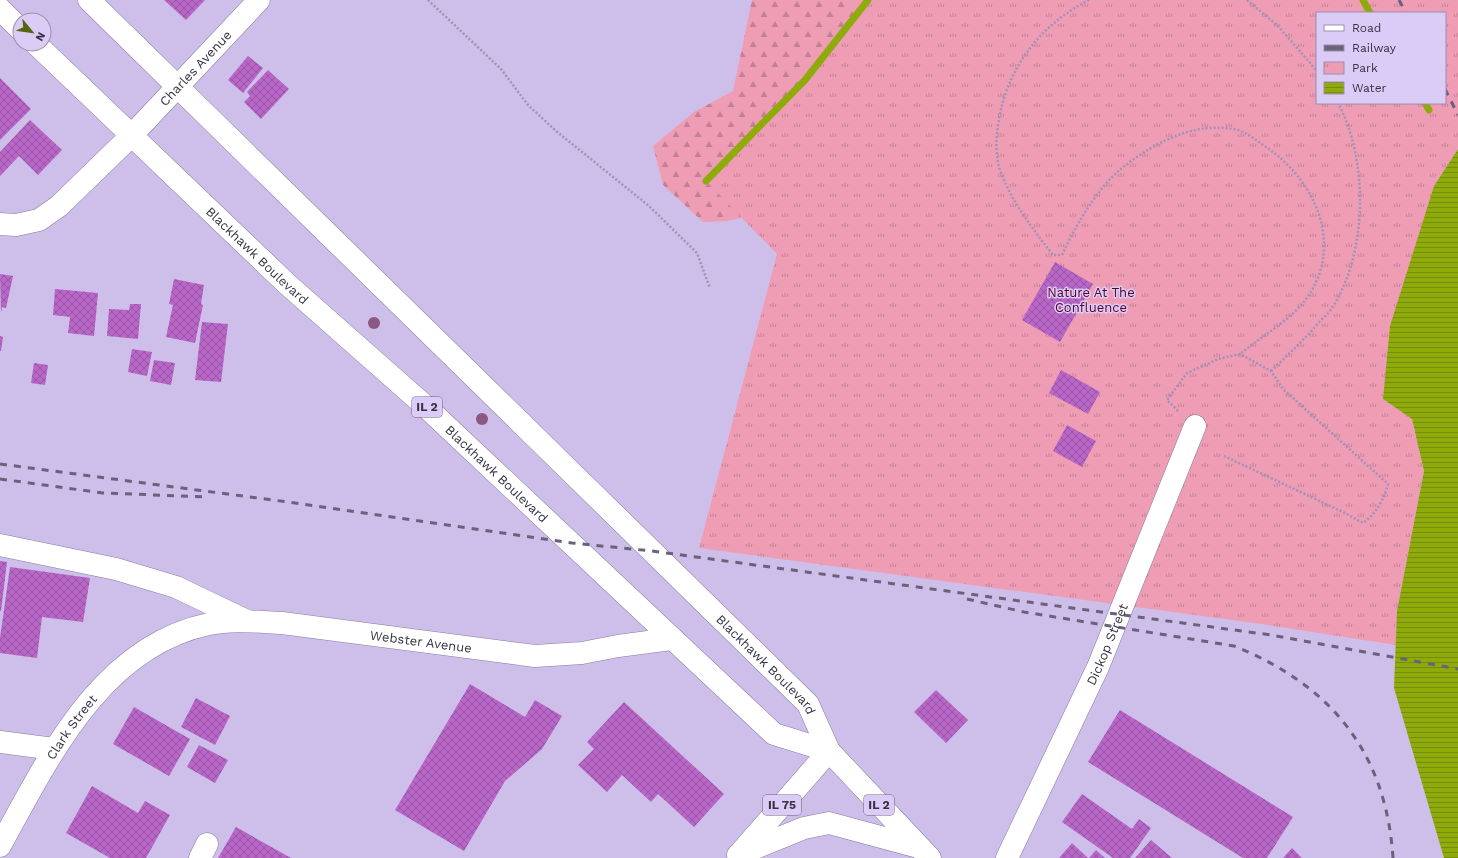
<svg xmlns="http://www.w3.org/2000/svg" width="1458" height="858" font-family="'Work Sans',sans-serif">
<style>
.forest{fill:url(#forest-firs)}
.park{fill:url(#park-tufts);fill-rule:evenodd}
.water{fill:url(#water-rules)}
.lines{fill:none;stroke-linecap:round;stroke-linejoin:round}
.stream{stroke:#8fab0b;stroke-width:7}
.building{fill:url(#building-cross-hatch)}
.minor-casing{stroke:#887aa1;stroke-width:23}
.major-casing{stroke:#887aa1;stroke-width:23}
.path{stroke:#9f92b5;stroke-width:2.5;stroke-dasharray:2 2;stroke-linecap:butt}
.minor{stroke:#fff;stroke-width:22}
.major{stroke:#fff;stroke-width:22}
.rail{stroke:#6a617b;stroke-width:3;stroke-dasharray:7 7;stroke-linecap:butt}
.tree{fill:#8c5780}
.labels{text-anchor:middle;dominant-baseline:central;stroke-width:3;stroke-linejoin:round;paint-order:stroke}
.shield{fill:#dbccf7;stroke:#696079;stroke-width:1}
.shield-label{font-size:12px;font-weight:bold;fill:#383243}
.street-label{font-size:13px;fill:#383243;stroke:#dbccf7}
.park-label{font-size:13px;fill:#560229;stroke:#dbccf7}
</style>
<defs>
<pattern id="forest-firs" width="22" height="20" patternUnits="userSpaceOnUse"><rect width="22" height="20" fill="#ef9db5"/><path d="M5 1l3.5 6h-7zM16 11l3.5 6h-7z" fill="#c38195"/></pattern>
<pattern id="park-tufts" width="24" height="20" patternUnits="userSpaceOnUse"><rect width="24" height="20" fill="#ef9db5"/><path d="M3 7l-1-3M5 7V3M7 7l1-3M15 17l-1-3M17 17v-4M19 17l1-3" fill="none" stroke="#c38195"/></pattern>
<pattern id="water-rules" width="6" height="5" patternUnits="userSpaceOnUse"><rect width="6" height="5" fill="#8fab0b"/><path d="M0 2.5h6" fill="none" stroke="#768c0d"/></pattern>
<pattern id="building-cross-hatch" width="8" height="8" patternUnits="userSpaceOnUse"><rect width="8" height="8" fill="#b866c8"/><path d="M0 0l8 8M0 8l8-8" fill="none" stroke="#9755a4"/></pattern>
</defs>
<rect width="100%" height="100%" fill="#cebfea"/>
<path class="forest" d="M752 0H997L782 209 727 221 703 222 663 185 653 146 694 112 733 91Z"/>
<path class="park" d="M868 0H1458V149L1434 186 1383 399 1412 419 1424 471 1397 611 1396 645 1261 624 699 548 777 254 706 181 805 80ZM1317 13H1445V103H1317Z"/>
<path class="water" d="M1458 149V858H1444L1394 688 1397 611 1424 471 1412 419 1383 399 1390 326 1434 186Z"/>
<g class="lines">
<g class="stream">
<path d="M1363 0 1370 13"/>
<path d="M1425 103 1429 110"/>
<path d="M706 181 805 80 868 0"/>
</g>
</g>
<g class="building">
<path d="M164 0H205L186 20Z"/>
<path d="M248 56 263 68 243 93 228 80Z"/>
<path d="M268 70 289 89 261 119 244 102 250 96 247 92Z"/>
<path d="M0 78 31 109 0 140Z"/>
<path d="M30 120 62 150 38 175 19 156 0 176V152Z"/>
<path d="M1055 262 1093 284 1060 342 1022 320Z"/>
<path d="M0 274 13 276 6 308 2 307 1 313Z"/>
<path d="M174 279 204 285 201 304 203 305 195 343 166 337 173 305 169 304Z"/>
<path d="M55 289 98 293 94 336 68 333 70 317 53 315Z"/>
<path d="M130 304H141L138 339 107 336 109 309 129 310Z"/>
<path d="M202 322 228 324 221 382 195 380Z"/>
<path d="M0 336 3 337 1 351H0Z"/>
<path d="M132 349 152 352 147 376 128 372Z"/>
<path d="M154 360 175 363 171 385 150 381Z"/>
<path d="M34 363 48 365 45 385 31 383Z"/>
<path d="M1061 370 1100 392 1088 414 1049 393Z"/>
<path d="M1067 425 1096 441 1082 467 1053 451Z"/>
<path d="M0 561 7 562 1 611H0Z"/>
<path d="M10 567 90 578 83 622 42 617 37 658 0 653V638Z"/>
<path d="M470 684 525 717 535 700 562 716 542 749 505 781 464 851 395 810Z"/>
<path d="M936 690 968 720 946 743 914 712Z"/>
<path d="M196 698 230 716 215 745 181 727Z"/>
<path d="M624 702 724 794 694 827 658 794 651 802 622 775 607 792 578 765 594 749 587 742Z"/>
<path d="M134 707 190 739 169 776 113 744Z"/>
<path d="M1120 710 1293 817 1267 858H1243L1088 762Z"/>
<path d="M199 745 228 760 215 783 187 767Z"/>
<path d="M92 786 138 813 145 801 170 815 146 858H110L66 833Z"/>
<path d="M1082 794 1132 829 1139 819 1151 828 1130 858H1113L1062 822Z"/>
<path d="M236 827 291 858H218Z"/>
<path d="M1151 840 1172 858H1135Z"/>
<path d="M1072 843 1088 858H1059Z"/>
<path d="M1292 848 1302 858H1283Z"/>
<path d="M1096 850 1105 858H1089Z"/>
</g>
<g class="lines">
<g class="minor-casing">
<g id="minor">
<path id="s1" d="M0 224 16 225 39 220 59 206 131 136 259 0"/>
<path d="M0 545 116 569 176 587 247 621"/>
<path d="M0 742 54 749"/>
<path id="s2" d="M0 846C48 759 101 646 209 624 233 619 258 622 282 623L535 656 582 653 618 646 671 639"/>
<path d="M200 858 207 844"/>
<path id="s3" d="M1007 858 1098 667 1195 426"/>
</g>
</g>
<g class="major-casing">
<g id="major">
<path id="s4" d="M89 0 808 704 829 751 930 858"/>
<path d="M0 9 20 29"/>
<path id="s5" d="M36 44 287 284 424 405 774 734 829 751"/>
<path d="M742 851 829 751"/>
<path d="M738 855 804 828 829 823 918 847"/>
</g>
</g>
<g class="path">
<path d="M428 0 501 69 528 105 556 131 649 206 697 253 710 288"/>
<path d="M1089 0C1041 24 1008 67 999 119 996 136 995 154 1000 170 1012 203 1033 229 1053 255H1062C1075 227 1097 188 1121 169 1153 143 1196 120 1238 130 1248 133 1257 141 1266 147 1312 178 1342 238 1312 290 1296 318 1264 334 1240 354"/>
<path d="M1247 0 1278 26 1317 71"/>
<path d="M1271 371C1289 354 1306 338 1322 319 1325 316 1328 314 1330 311 1368 256 1369 161 1338 103"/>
<path d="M1178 411 1167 400 1187 373 1218 359 1240 354 1271 371 1283 389 1388 484C1384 499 1376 514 1363 523L1345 513 1222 455"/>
</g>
<use href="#minor" class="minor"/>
<use href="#major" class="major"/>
<g class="rail">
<path d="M1399 0 1406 13"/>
<path d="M1445 89 1458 115"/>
<path d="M0 464 288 502 572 543 652 551 1271 635 1458 669"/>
<path d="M0 479 103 493 209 497"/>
<path d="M967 599 1024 612 1234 646C1331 685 1386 752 1393 858"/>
</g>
</g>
<g class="tree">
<circle cx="374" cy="323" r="6"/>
<circle cx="482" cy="419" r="6"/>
</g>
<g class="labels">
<g class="shield">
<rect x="412" y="397" width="30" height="20" rx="3"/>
<rect x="763" y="795" width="38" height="20" rx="3"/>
<rect x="864" y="795" width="30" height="20" rx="3"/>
</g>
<g class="shield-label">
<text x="427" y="407">IL 2</text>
<text x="782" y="805">IL 75</text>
<text x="879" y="805">IL 2</text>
</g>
<g class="street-label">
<text stroke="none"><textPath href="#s1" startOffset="258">Charles Avenue</textPath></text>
<text stroke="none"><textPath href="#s5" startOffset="306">Blackhawk Boulevard</textPath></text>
<text stroke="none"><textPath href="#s5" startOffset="630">Blackhawk Boulevard</textPath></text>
<text stroke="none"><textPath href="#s2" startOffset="529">Webster Avenue</textPath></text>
<text stroke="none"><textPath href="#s3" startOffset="236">Dickop Street</textPath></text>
<text stroke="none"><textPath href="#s4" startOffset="949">Blackhawk Boulevard</textPath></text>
<text stroke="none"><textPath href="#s2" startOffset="139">Clark Street</textPath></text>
</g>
<g class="park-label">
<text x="1091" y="292">Nature At The<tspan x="1091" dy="15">Confluence</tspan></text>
</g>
</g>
<rect x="1316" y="12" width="130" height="92" fill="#dbccf7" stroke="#9a8eaf"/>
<rect x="1324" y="25" width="20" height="6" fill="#ffffff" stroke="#9a8eaf"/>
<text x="1352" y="32" font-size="12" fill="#383243">Road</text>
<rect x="1324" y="45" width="20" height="6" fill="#6a617b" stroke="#9a8eaf"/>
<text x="1352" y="52" font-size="12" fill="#383243">Railway</text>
<rect x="1324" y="62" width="20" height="12" fill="url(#park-tufts)" stroke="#9a8eaf"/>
<text x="1352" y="72" font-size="12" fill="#383243">Park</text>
<rect x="1324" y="82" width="20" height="12" fill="url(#water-rules)" stroke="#9a8eaf"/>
<text x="1352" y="92" font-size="12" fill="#383243">Water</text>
<g transform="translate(32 32) rotate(119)"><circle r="19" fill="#dbccf7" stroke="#9a8eaf"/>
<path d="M0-3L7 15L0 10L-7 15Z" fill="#55660f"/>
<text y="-6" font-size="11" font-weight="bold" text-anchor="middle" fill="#383243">N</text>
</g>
</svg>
